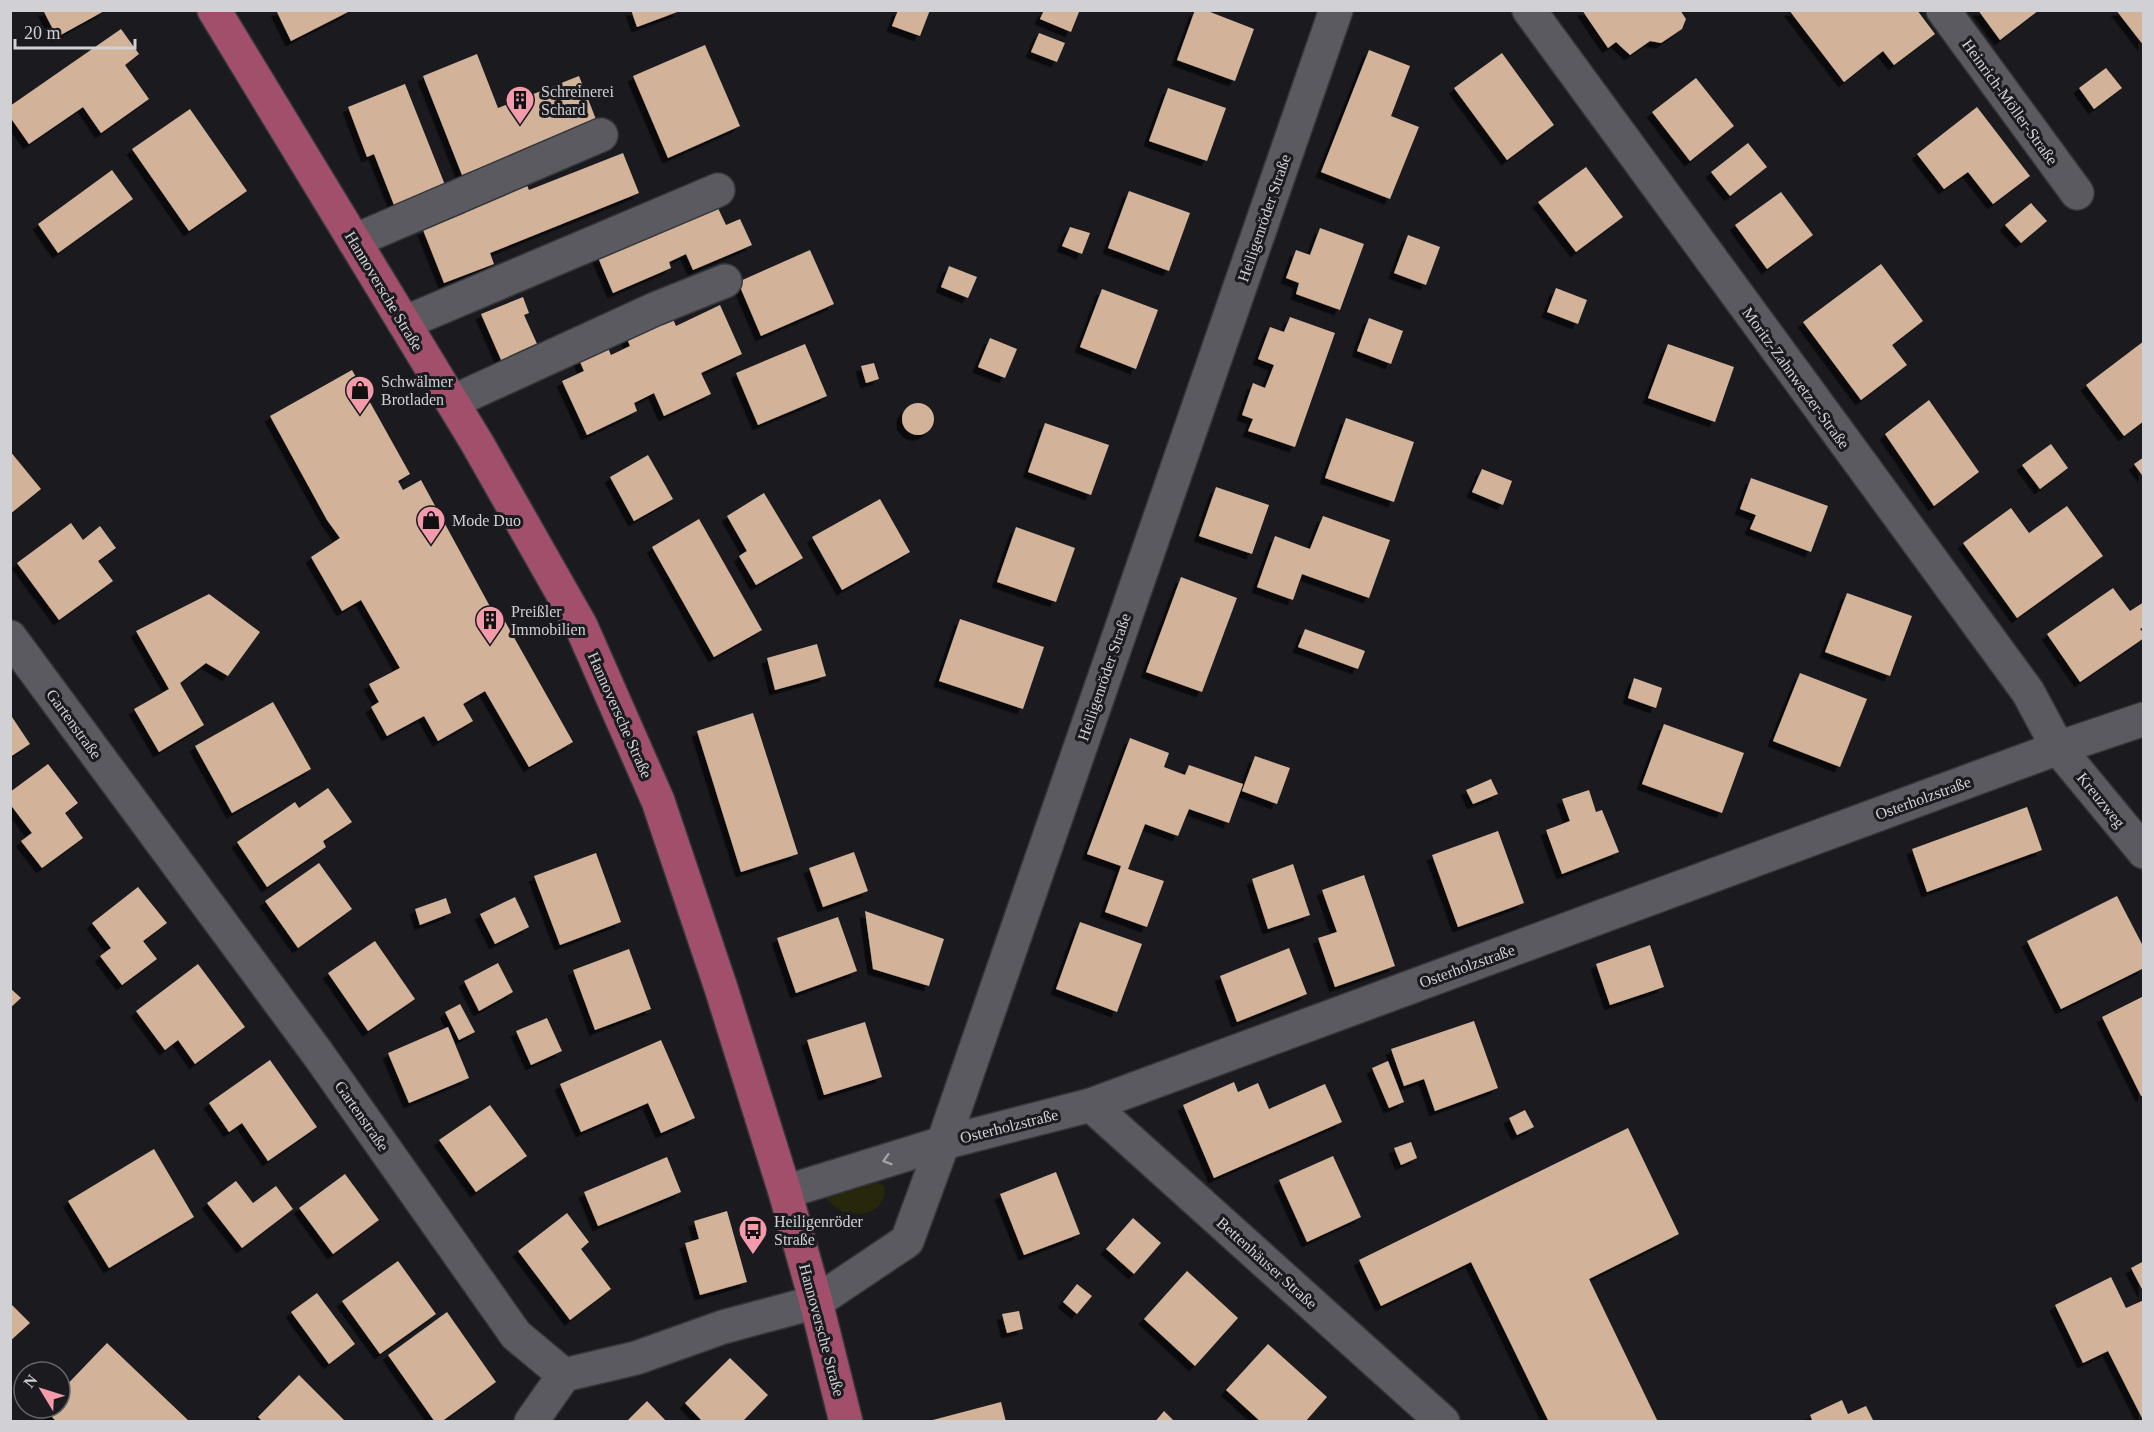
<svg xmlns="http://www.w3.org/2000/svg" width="2154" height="1432" font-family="'Times New Roman',serif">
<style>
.green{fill:#26270b}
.building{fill:#d2b399;filter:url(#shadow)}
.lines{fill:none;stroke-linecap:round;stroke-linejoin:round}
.minor-casing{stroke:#36373a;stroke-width:36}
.major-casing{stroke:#36373a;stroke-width:36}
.minor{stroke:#5a5a60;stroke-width:33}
.major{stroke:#a14f6b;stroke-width:33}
.oneway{stroke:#a1a1a6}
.labels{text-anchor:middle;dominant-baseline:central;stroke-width:6;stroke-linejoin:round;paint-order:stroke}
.poi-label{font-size:16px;fill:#d1d1d5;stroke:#1a1a1f;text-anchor:start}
.street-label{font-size:16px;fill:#d1d1d5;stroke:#1a1a1f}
</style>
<defs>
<filter id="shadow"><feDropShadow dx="-5.5" dy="5.5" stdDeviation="0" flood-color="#0009"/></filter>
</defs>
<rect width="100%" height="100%" fill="#1a1a1f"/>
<path class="green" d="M863 1181 876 1182 884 1186C888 1211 862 1219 841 1211 835 1208 831 1203 826 1199L828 1191Z"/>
<g class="building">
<path d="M43 10H106L57 37Z"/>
<path d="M276 10H352L291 41Z"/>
<path d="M631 10H680V11L637 27Z"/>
<path d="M898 10H930L920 36 892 26Z"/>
<path d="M1044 10H1076L1079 12 1071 32 1040 19Z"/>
<path d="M1195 10H1205L1254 29 1235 81 1177 60Z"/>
<path d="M1582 10H1680L1686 19 1682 29 1661 43 1650 41 1630 55 1616 42 1608 48Z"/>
<path d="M1789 10H1917L1935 34 1894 65 1883 51 1844 82Z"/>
<path d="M1978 10H2039L2000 40Z"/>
<path d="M2116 10H2144V46Z"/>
<path d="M121 29 139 54 125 65 149 99 101 133 83 107 29 144 10 117V106Z"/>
<path d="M1039 33 1065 43 1057 62 1031 52Z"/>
<path d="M705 45 740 126 668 158 633 76Z"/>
<path d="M1369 50 1410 66 1391 116 1419 127 1390 199 1321 172Z"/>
<path d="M1502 53 1554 125 1507 160 1454 88Z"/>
<path d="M477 54 498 108 579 76 597 122 462 175 423 76Z"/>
<path d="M2106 68 2122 88 2094 109 2079 88Z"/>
<path d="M1696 78 1734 126 1690 161 1652 112Z"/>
<path d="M405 84 447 190 396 210 374 154 367 157 348 107Z"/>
<path d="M1168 88 1226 108 1207 161 1149 141Z"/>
<path d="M1977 107 2030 176 1993 204 1968 172 1944 189 1917 154Z"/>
<path d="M190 109 247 191 189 231 132 149Z"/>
<path d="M1748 143 1767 167 1730 196 1711 172Z"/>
<path d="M623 153 639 193 490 253 494 264 444 283 423 230 465 213 463 208 526 183 529 190Z"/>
<path d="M1586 167 1623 217 1576 252 1538 202Z"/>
<path d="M112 170 133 199 58 253 38 224Z"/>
<path d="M1129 191 1190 213 1169 271 1108 248Z"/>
<path d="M1781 192 1813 235 1767 269 1735 225Z"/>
<path d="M2031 203 2047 221 2021 243 2005 225Z"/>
<path d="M717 206 726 225 740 219 752 245 693 270 686 254 669 262 671 268 613 293 594 248Z"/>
<path d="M1070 227 1090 233 1082 254 1062 246Z"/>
<path d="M1320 228 1364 244 1340 310 1296 294 1299 283 1286 278 1296 250 1310 255Z"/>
<path d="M1408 235 1440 247 1426 285 1394 273Z"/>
<path d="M810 250 834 304 761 336 738 282Z"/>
<path d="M1881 264 1923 321 1892 345 1907 365 1861 400 1803 322Z"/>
<path d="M949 266 977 277 968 298 941 287Z"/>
<path d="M1556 288 1587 300 1578 324 1547 312Z"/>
<path d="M1102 289 1158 310 1136 369 1080 347Z"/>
<path d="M523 297 529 313 524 315 538 346 502 362 481 314Z"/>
<path d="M720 305 742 354 701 373 711 394 664 416 654 393 634 403 637 411 587 435 562 381 584 371 577 355 605 341 611 355 630 346 623 329 668 308 676 326Z"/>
<path d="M1290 317 1335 333 1295 447 1248 431 1253 419 1242 415 1253 383 1265 388 1274 365 1258 359 1270 327 1284 332Z"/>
<path d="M1369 318 1403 331 1391 364 1357 351Z"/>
<path d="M990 338 1017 349 1005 378 978 367Z"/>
<path d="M2144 341V421L2124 436 2086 385Z"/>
<path d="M805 344 827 396 758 425 736 373Z"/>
<path d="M1668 344 1734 367 1715 422 1648 398Z"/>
<path d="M874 363 879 379 866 383 861 366Z"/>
<path d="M352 370 410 474 398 481 403 490 421 480 493 612 498 609 573 742 529 767 485 691 463 704 473 721 438 741 424 716 387 736 371 707 379 702 369 684 400 668 361 600 342 611 311 557 340 538 327 520 270 416Z"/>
<path d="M1929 400 1979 472 1934 506 1885 434Z"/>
<circle cx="918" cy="419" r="16"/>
<path d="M1346 418 1414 442 1394 502 1325 478Z"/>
<path d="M1045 423 1109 445 1091 495 1028 472Z"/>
<path d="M2051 444 2068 468 2040 489 2022 465Z"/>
<path d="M10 451 41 489 10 514Z"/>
<path d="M648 455 673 499 634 521 610 477Z"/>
<path d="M2144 457V478L2134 464Z"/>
<path d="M1482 469 1512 481 1503 505 1472 492Z"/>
<path d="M1751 478 1828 506 1811 552 1750 529 1756 515 1740 509Z"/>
<path d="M1216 487 1269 505 1252 554 1199 536Z"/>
<path d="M764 493 803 558 756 585 739 556 747 551 727 516Z"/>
<path d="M880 499 910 552 842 590 812 537Z"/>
<path d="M2067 506 2103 556 2017 618 1963 543 2011 508 2029 533Z"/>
<path d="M1323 516 1390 540 1369 598 1302 574 1293 600 1257 587 1275 536 1310 549Z"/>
<path d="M699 519 762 630 714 657 652 547Z"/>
<path d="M71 523 83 540 100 526 116 548 98 561 113 581 59 620 17 563Z"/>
<path d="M1016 527 1075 548 1056 602 997 582Z"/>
<path d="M1181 577 1237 598 1202 692 1146 672Z"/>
<path d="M2113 588 2130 611 2144 602V627L2140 629 2144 633V638L2080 682 2047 634Z"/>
<path d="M1847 593 1912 616 1890 676 1825 652Z"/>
<path d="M209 594 260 632 228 676 206 663 180 683 204 725 159 752 134 709 169 689 136 631Z"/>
<path d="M960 619 1044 647 1023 709 939 681Z"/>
<path d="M1305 629 1365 651 1358 669 1298 647Z"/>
<path d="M817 644 826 676 775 690 767 658Z"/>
<path d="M1800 673 1867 699 1840 767 1773 741Z"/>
<path d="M1634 678 1662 688 1656 708 1628 698Z"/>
<path d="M273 702 311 769 232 813 195 746Z"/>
<path d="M753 713 798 854 741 872 697 731Z"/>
<path d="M10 714 30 744 10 757Z"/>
<path d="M1664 724 1744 753 1722 813 1642 784Z"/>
<path d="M1130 738 1169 753 1164 767 1185 775 1189 765 1243 784 1229 823 1189 809 1178 836 1145 824 1128 869 1164 881 1147 927 1105 912 1121 866 1087 854Z"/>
<path d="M1255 756 1290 768 1277 804 1242 791Z"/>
<path d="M48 764 78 803 65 813 83 838 42 868 21 841 32 833 10 804V792Z"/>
<path d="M1491 779 1498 794 1473 804 1466 790Z"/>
<path d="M328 788 352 822 323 841 326 847 267 887 237 842 295 802 299 808Z"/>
<path d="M1589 790 1596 812 1602 810 1619 852 1562 874 1546 830 1570 821 1562 799Z"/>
<path d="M2027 807 2042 850 1927 892 1912 849Z"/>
<path d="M1498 831 1524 903 1458 927 1432 855Z"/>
<path d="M854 852 868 891 823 907 809 868Z"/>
<path d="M596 853 621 922 560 945 534 876Z"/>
<path d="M319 863 352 909 298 948 265 901Z"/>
<path d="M1293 864 1310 915 1268 929 1252 879Z"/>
<path d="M1364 875 1395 966 1335 987 1318 938 1337 932 1322 890Z"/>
<path d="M138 887 167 923 143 941 157 959 122 985 100 956 111 948 92 923Z"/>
<path d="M2117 896 2144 948V968L2061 1009 2027 941Z"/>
<path d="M515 897 529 927 495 944 480 914Z"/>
<path d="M446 898 451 913 420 925 415 909Z"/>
<path d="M865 911 944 939 929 986 873 969Z"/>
<path d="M838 917 857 971 796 993 777 938Z"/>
<path d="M1080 922 1142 944 1117 1012 1056 989Z"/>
<path d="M375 941 415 999 368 1031 328 973Z"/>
<path d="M1650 945 1664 987 1610 1005 1596 964Z"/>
<path d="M1289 948 1307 994 1237 1022 1220 976Z"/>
<path d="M629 949 651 1009 595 1030 573 970Z"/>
<path d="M498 963 513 992 479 1011 464 981Z"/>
<path d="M198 964 245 1027 195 1064 178 1040 165 1050 136 1011Z"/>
<path d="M10 988 21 998 10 1008Z"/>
<path d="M2144 996V1095L2141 1096 2102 1017Z"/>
<path d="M460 1004 475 1032 459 1040 445 1012Z"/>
<path d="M547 1018 562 1051 531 1065 516 1031Z"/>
<path d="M1474 1021 1498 1088 1435 1111 1424 1079 1404 1086 1391 1049Z"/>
<path d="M865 1022 882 1077 824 1095 807 1040Z"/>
<path d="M448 1027 469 1078 409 1103 388 1053Z"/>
<path d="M661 1040 695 1118 661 1133 648 1103 581 1132 560 1084Z"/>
<path d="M270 1060 317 1127 268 1161 242 1123 229 1132 209 1103Z"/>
<path d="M1388 1061 1404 1102 1389 1108 1372 1068Z"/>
<path d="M1234 1082 1238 1092 1258 1083 1269 1109 1325 1084 1342 1122 1214 1178 1183 1105Z"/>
<path d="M490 1105 527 1156 476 1192 439 1140Z"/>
<path d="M1525 1110 1534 1127 1517 1135 1509 1118Z"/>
<path d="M1628 1128 1679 1234 1589 1279 1658 1422H1549L1471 1262 1381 1306 1359 1260Z"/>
<path d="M1411 1142 1417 1158 1401 1165 1394 1148Z"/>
<path d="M154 1149 194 1217 109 1268 68 1201Z"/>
<path d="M1333 1156 1361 1217 1307 1242 1279 1180Z"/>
<path d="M667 1157 681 1192 598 1226 584 1192Z"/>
<path d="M1056 1172 1080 1234 1024 1255 1000 1194Z"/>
<path d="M345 1174 379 1220 333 1254 299 1208Z"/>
<path d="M236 1181 253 1203 276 1186 293 1209 242 1248 207 1203Z"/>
<path d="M727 1211 747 1282 700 1295 685 1243 699 1239 694 1221Z"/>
<path d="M567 1213 589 1242 581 1249 611 1289 570 1320 518 1251Z"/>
<path d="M1133 1218 1161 1243 1134 1274 1106 1249Z"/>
<path d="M398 1261 436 1314 380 1354 342 1301Z"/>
<path d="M2144 1261V1293L2131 1268Z"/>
<path d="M1187 1271 1238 1318 1195 1366 1144 1319Z"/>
<path d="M2111 1277 2126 1308 2144 1300V1422L2108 1351 2083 1363 2055 1305Z"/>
<path d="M1077 1284 1092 1296 1077 1314 1063 1302Z"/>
<path d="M317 1293 355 1344 329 1364 291 1312Z"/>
<path d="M10 1303 30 1323 10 1341Z"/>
<path d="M1019 1311 1023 1329 1007 1333 1002 1314Z"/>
<path d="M447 1312 496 1382 441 1422H435L388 1355Z"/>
<path d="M107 1343 190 1422H57L43 1408H60V1392Z"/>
<path d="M1268 1344 1327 1397 1305 1422H1261L1226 1390Z"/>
<path d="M730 1358 768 1395 742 1422H703L685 1403Z"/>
<path d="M299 1375 346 1422H263L258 1417Z"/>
<path d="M1842 1400 1848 1414 1866 1406 1874 1422H1813L1810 1415Z"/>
<path d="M647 1401 667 1422H626Z"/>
<path d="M1001 1402 1006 1422H929V1421Z"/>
<path d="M1164 1411 1175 1422H1155Z"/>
</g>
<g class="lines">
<g class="minor-casing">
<g id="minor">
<path d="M1529 10 2028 692 2058 748 2144 852"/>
<path d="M1943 10 2077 193"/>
<path d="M354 241 601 135"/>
<path d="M404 323 718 190"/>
<path d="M452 402 655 309 725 281"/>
<path d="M10 637 318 1054 516 1335 564 1375 636 1358 723 1327 816 1302 907 1241 943 1143 1336 10"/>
<path d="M1091 1105 1443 1422"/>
<path d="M785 1192 943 1143 1091 1105 2058 748 2144 719"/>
<path d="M531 1422 564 1375"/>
</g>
</g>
<g class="major-casing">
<path id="major" d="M214 10 477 443 581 626 658 801 721 988 785 1192 816 1302 846 1422"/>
</g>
<use href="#minor" class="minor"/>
<use href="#major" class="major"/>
</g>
<defs><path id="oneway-chevron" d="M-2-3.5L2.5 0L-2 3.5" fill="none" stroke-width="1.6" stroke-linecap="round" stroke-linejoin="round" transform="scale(1.5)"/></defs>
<use class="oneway" href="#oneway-chevron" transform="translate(887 1160) rotate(163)"/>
<defs>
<g id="building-pin" transform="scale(1.5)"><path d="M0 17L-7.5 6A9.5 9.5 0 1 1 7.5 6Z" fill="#f39aab" stroke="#1a1a1f"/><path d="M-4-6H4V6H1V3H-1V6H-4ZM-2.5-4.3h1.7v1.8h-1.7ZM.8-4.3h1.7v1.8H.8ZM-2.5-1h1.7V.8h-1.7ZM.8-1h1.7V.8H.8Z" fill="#111"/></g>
<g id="shop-pin" transform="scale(1.5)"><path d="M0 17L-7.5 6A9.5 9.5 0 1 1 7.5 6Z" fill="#f39aab" stroke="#1a1a1f"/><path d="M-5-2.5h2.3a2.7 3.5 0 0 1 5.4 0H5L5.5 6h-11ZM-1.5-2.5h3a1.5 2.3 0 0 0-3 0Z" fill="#111"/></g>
<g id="bus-pin" transform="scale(1.5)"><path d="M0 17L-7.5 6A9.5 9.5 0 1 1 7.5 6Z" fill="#f39aab" stroke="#1a1a1f"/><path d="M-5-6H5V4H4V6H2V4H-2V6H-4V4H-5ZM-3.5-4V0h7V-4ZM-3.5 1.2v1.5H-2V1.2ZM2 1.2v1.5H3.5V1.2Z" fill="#111"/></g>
</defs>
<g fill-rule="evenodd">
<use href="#building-pin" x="520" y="100"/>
<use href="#shop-pin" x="360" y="390"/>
<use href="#shop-pin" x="431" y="520"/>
<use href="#building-pin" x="490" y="620"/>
<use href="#bus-pin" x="753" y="1230"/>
</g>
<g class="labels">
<g class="poi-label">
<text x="541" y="91">Schreinerei<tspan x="541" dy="18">Schard</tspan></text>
<text x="381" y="381">Schwälmer<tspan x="381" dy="18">Brotladen</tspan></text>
<text x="452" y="520">Mode Duo</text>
<text x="511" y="611">Preißler<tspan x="511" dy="18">Immobilien</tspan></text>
<text x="774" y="1221">Heiligenröder<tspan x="774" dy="18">Straße</tspan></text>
</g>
<g class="street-label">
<text transform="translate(2010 102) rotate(54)">Heinrich-Möller-Straße</text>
<text transform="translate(1264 218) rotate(-71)">Heiligenröder Straße</text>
<text transform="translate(384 291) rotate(59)">Hannoversche Straße</text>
<text transform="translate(1796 378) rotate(54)">Moritz-Zahnwetzer-Straße</text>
<text transform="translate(1104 677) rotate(-71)">Heiligenröder Straße</text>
<text transform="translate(620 715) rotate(66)">Hannoversche Straße</text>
<text transform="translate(74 724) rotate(54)">Gartenstraße</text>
<text transform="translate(1923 798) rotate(-20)">Osterholzstraße</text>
<text transform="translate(2101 800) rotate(51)">Kreuzweg</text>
<text transform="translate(1467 966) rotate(-20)">Osterholzstraße</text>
<text transform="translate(362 1116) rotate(55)">Gartenstraße</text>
<text transform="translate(1009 1126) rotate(-14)">Osterholzstraße</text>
<text transform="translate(1267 1263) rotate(42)">Bettenhäuser Straße</text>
<text transform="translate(822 1330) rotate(75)">Hannoversche Straße</text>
</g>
</g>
<rect width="2154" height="1432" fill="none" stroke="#d1d1d5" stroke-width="24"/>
<g transform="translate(42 1390) rotate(308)"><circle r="28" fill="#1a1a1f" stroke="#636368" stroke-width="1.5"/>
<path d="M0-4.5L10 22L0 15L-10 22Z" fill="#f39aab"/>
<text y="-9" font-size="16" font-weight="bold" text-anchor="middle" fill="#d1d1d5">N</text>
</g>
<path d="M15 39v9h120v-9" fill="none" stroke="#d1d1d5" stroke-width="3"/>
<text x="24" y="39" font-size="18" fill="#d1d1d5" stroke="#1a1a1f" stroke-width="4.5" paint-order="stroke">20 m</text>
</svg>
